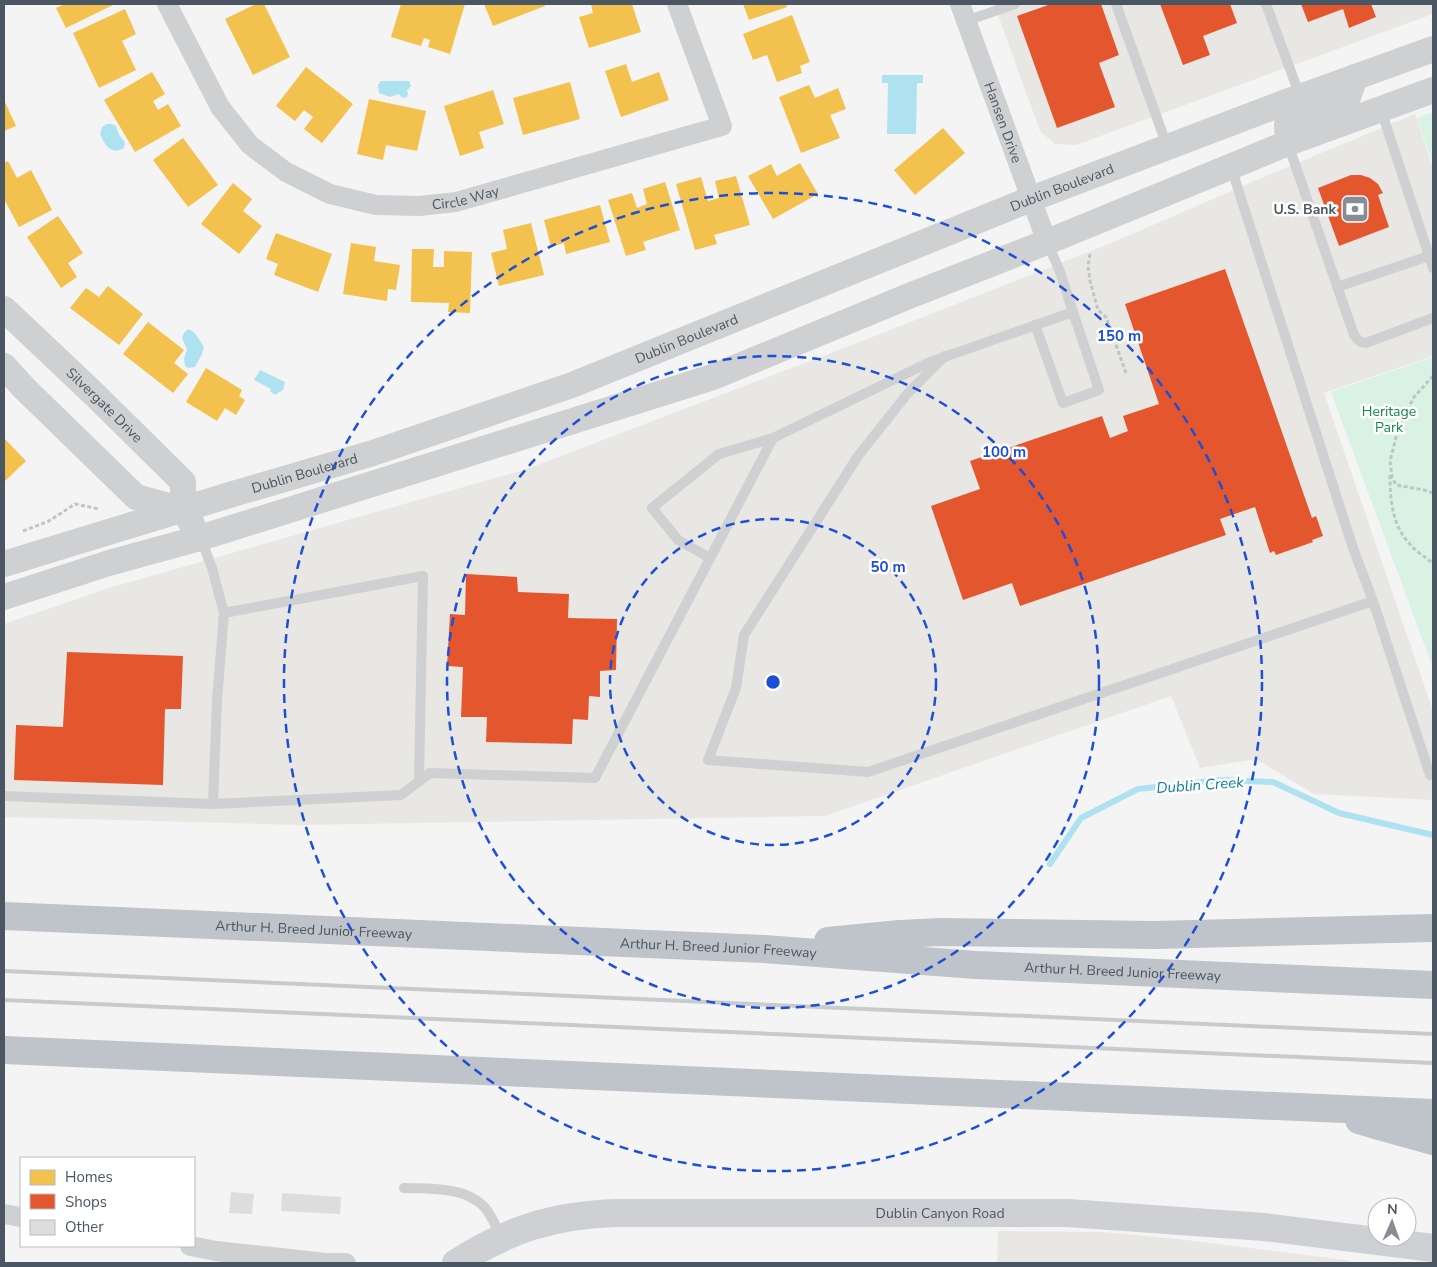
<svg xmlns="http://www.w3.org/2000/svg" width="1437" height="1267" font-family="'Nunito Sans',sans-serif">
<style>
.commercial{fill:#e8e7e3}
.green{fill:#d9f2e3}
.water{fill:#aee2f0}
.homes{fill:#f2c14e}
.shops{fill:#e4572e}
.lines{fill:none;stroke-linecap:round;stroke-linejoin:round}
.stream{stroke:#aee2f0;stroke-width:6}
.building{fill:#ddddde}
.path{stroke:#bcc7c4;stroke-width:3;stroke-dasharray:4 2.5;stroke-linecap:butt}
.service{stroke:#ced0d2;stroke-width:10}
.minor{stroke:#ced0d2;stroke-width:20}
.tertiary{stroke:#ced0d2;stroke-width:26}
.secondary{stroke:#ced0d4;stroke-width:28}
.motorway{stroke:#bec4c9;stroke-width:28}
.rail{stroke:#c9cacc;stroke-width:4}
.ring{fill:none;stroke:#1d4ed8;stroke-width:2.5;stroke-dasharray:9 6}
.labels{text-anchor:middle;dominant-baseline:central;stroke-width:5;stroke-linejoin:round;paint-order:stroke}
.street-label{font-size:14px;fill:#4a5661;stroke:#fff}
.poi-label{font-size:14px;font-weight:bold;fill:#4a5661;stroke:#fff;text-anchor:end}
.park-label{font-size:14px;fill:#17864f;stroke:#fff}
.water-label{font-size:15px;font-style:italic;fill:#0c7c9b;stroke:#fff}
.centre{fill:#1d4ed8;stroke:#fff;stroke-width:2.5}
.ring-label{font-size:15px;text-anchor:middle;font-weight:bold;fill:#1d4ed8;stroke:#fff;stroke-width:5;stroke-linejoin:round;paint-order:stroke}
</style>
<rect width="100%" height="100%" fill="#f4f4f4"/>
<g class="commercial">
<path d="M994 4H1433V14L1076 145 1055 144 1040 131Z"/>
<path d="M1415 114 1433 167V356L1324 393 1433 711V800L1314 794 1256 759 1200 768 1171 696 825 816 300 825 4 817V624L109 588 527 469 852 345 1109 244 1266 176Z"/>
<path d="M998 1231 1103 1232 1178 1239 1345 1260 1356 1263H997Z"/>
</g>
<g class="green">
<path d="M1433 112V164L1417 118Z"/>
<path d="M1433 357V668L1331 392Z"/>
</g>
<g class="water">
<path d="M882 75H923V83H917L916 134H887L888 83H882Z"/>
<path d="M381 81H409L411 86 407 91 408 94 406 98 401 97 399 94 390 97 379 93 378 85Z"/>
<path d="M107 124H112L116 126C117 129 118 133 120 136 124 141 126 141 124 148 111 156 105 145 100 134L102 127Z"/>
<path d="M188 329 194 332 204 347 202 354 195 367 188 368 185 366 184 359 187 349 182 338 184 333Z"/>
<path d="M260 370 285 382 283 390 275 395 270 391 271 389 254 380Z"/>
</g>
<g class="homes">
<path d="M65 4H115L66 28 56 8Z"/>
<path d="M256 4H264L290 57 253 75 225 19Z"/>
<path d="M401 4H433L437 5V4H465L450 54 428 47 430 40 424 38 421 46 391 37Z"/>
<path d="M484 4H544L545 6 493 26Z"/>
<path d="M591 4H632L641 32 589 48 579 17 593 13Z"/>
<path d="M743 4H786L787 7 749 20Z"/>
<path d="M125 9 136 34 122 41 136 70 99 88 73 33Z"/>
<path d="M792 15 810 62 800 66 802 73 777 82 767 55 753 60 743 34Z"/>
<path d="M626 64 632 82 659 72 669 100 621 117 605 71Z"/>
<path d="M306 67 353 104 322 143 304 129 313 117 304 110 295 121 276 106Z"/>
<path d="M152 72 165 94 153 101 158 110 168 104 181 126 135 152 104 100Z"/>
<path d="M570 82 580 119 523 135 513 98Z"/>
<path d="M809 85 815 98 838 88 846 109 830 115 840 138 801 153 779 97Z"/>
<path d="M493 90 504 124 479 132 484 148 460 156 444 106Z"/>
<path d="M369 99 426 111 417 151 386 145 383 160 357 154Z"/>
<path d="M4 100 16 126 4 131Z"/>
<path d="M943 128 965 153 915 195 894 170Z"/>
<path d="M183 138 218 185 188 207 153 160Z"/>
<path d="M8 161 17 178 31 170 52 210 19 227 4 199V163Z"/>
<path d="M800 163 818 194 773 219 748 176 771 164 777 176Z"/>
<path d="M736 176 750 225 714 235 717 244 695 250 676 184 701 177 708 201 719 198 715 181Z"/>
<path d="M665 182 680 230 643 242 646 250 626 256 608 200 632 193 637 208 647 204 643 189Z"/>
<path d="M233 183 252 199 243 211 262 226 239 254 201 224Z"/>
<path d="M600 205 610 242 566 254 564 243 551 247 544 220Z"/>
<path d="M58 216 83 253 68 263 77 277 61 288 27 237Z"/>
<path d="M531 223 544 275 499 286 491 253 507 249 503 230Z"/>
<path d="M276 233 332 254 318 292 274 275 278 264 266 259Z"/>
<path d="M351 243 376 247 374 261 400 265 396 290 388 289 387 301 343 294Z"/>
<path d="M412 249H434L433 267H444V251L472 252 470 313 448 312 449 303 411 302Z"/>
<path d="M108 286 143 314 119 345 70 308 86 288 99 297Z"/>
<path d="M148 322 184 350 174 363 188 374 173 393 123 354Z"/>
<path d="M206 368 242 390 239 396 245 400 236 415 225 408 217 421 186 402Z"/>
<path d="M4 438 26 461 4 482Z"/>
</g>
<g class="shops">
<path d="M1051 4H1101L1119 55 1099 63 1115 107 1057 128 1017 16Z"/>
<path d="M1160 4H1230L1237 23 1203 36 1210 55 1183 65Z"/>
<path d="M1301 4H1371L1376 17 1349 28 1343 9 1308 22Z"/>
<path d="M1351 175H1361L1370 178 1378 184 1383 193 1378 195 1389 227 1339 246 1318 188Z"/>
<path d="M1225 269 1312 518 1316 516 1323 536 1312 540 1313 542 1276 555 1274 551 1270 553 1255 507 1220 519 1226 535 1020 606 1012 583 963 600 931 506 980 489 970 461 1102 416 1110 438 1128 431 1123 416 1159 404 1125 304Z"/>
<path d="M466 574 517 577 518 592 569 594 568 618 617 619 616 670 600 671V697L589 696 588 720 573 719 572 744 486 742 487 717H461L463 667 447 666 450 614 465 615Z"/>
<path d="M67 652 183 656 181 709H165L163 785 14 780 16 725 63 727Z"/>
</g>
<g class="lines">
<path class="stream" d="M1050 864 1081 818 1138 789 1221 780 1273 782 1339 813 1433 835"/>
</g>
<g class="building">
<path d="M231 1192 254 1194 252 1214 229 1213Z"/>
<path d="M282 1193 341 1197 340 1214 281 1211Z"/>
</g>
<g class="lines">
<g class="path">
<path d="M1090 254 1088 266 1090 281 1098 310 1106 317 1126 373"/>
<path d="M1433 376 1414 397 1399 426 1390 461 1392 477 1396 485 1424 490 1433 493"/>
<path d="M1390 475C1390 499 1392 525 1409 543 1415 551 1425 557 1433 563"/>
<path d="M23 531 49 521 75 504 99 509"/>
</g>
<g class="service">
<path d="M1116 4 1167 146"/>
<path d="M1266 4 1300 96"/>
<path d="M966 21 1015 4"/>
<path d="M1381 110 1433 268"/>
<path d="M1288 144 1354 335C1358 340 1360 343 1366 343L1433 318"/>
<path d="M1231 167 1353 548 1373 601 1430 775"/>
<path d="M1337 287 1429 256"/>
<path d="M1035 325 1063 403 1099 390 1073 312"/>
<path d="M945 356 908 393 858 456 744 635 736 688 708 760 868 772 1373 601"/>
<path d="M201 539 212 568 224 613 217 700 213 804"/>
<path d="M710 558 678 540 652 508 719 454 773 438 930 362 1073 312 1059 269 1047 242"/>
<path d="M224 613 423 576 419 781"/>
<path d="M4 796 213 804 401 795 430 773 595 778 773 438"/>
<path d="M404 1188C430 1189 467 1186 486 1209 492 1217 496 1227 501 1236"/>
</g>
<g class="minor">
<path id="s1" d="M167 4 220 107 250 145 286 172 330 194 376 205 419 206 456 202 722 126 677 4"/>
<path id="s2" d="M960 4 1047 242"/>
<path d="M4 1214 21 1217"/>
<path d="M190 1246 216 1251 326 1263H346"/>
</g>
<g class="tertiary">
<path d="M1288 143 1287 124 1347 100 1355 77"/>
<path id="s3" d="M4 309 96 396 183 482V510L192 524"/>
<path d="M4 366 24 388 136 497 183 510"/>
<path id="s4" d="M4 564 233 494 373 453 572 385 1031 199 1281 104 1433 49"/>
<path d="M4 597 109 563 200 538 713 377 909 296 1047 242 1288 143 1433 90"/>
</g>
<path class="secondary" id="s5" d="M456 1263C510 1229 553 1215 617 1213H1068L1264 1227 1433 1248"/>
<g class="motorway">
<path id="s6" d="M4 916 764 949 976 965 1433 985"/>
<path d="M828 941 900 934 940 932 1154 935 1433 928"/>
<path d="M4 1050 1433 1113"/>
<path d="M1359 1120 1379 1126 1433 1141"/>
</g>
<g class="rail">
<path d="M4 971 1433 1034"/>
<path d="M4 1000 1433 1063"/>
</g>
</g>
<g class="ring">
<circle cx="773" cy="682" r="163"/>
<circle cx="773" cy="682" r="326"/>
<circle cx="773" cy="682" r="489"/>
</g>
<defs>
<g id="bank-square" transform="scale(1.4375)"><rect x="-9" y="-9" width="18" height="18" rx="4" fill="#868d94" stroke="#fff"/><path d="M-6-4H6V4H-6ZM0-2.3a2.3 2.3 0 1 0 0 4.6a2.3 2.3 0 1 0 0-4.6Z" fill="#fff"/></g>
</defs>
<g fill-rule="evenodd">
<use href="#bank-square" x="1355" y="209"/>
</g>
<g class="labels">
<g class="street-label">
<text stroke="none"><textPath href="#s2" startOffset="126">Hansen Drive</textPath></text>
<text stroke="none"><textPath href="#s4" startOffset="1124">Dublin Boulevard</textPath></text>
<text stroke="none"><textPath href="#s1" startOffset="396">Circle Way</textPath></text>
<text stroke="none"><textPath href="#s4" startOffset="719">Dublin Boulevard</textPath></text>
<text stroke="none"><textPath href="#s3" startOffset="139">Silvergate Drive</textPath></text>
<text stroke="none"><textPath href="#s4" startOffset="314">Dublin Boulevard</textPath></text>
<text stroke="none"><textPath href="#s6" startOffset="310">Arthur H. Breed Junior Freeway</textPath></text>
<text stroke="none"><textPath href="#s6" startOffset="715">Arthur H. Breed Junior Freeway</textPath></text>
<text stroke="none"><textPath href="#s6" startOffset="1120">Arthur H. Breed Junior Freeway</textPath></text>
<text stroke="none"><textPath href="#s5" startOffset="494">Dublin Canyon Road</textPath></text>
</g>
<g class="poi-label">
<text x="1336" y="209">U.S. Bank</text>
</g>
<g class="park-label">
<text x="1389" y="411">Heritage<tspan x="1389" dy="16">Park</tspan></text>
</g>
<g class="water-label">
<text transform="translate(1200 785) rotate(-4)">Dublin Creek</text>
</g>
</g>
<circle cx="773" cy="682" r="8" class="centre"/>
<g class="ring-label">
<text x="1119" y="341">150 m</text>
<text x="1004" y="457">100 m</text>
<text x="888" y="572">50 m</text>
</g>
<rect width="1437" height="1267" fill="none" stroke="#4a5661" stroke-width="10"/>
<rect x="20" y="1157" width="175" height="90" fill="#ffffff" stroke="#b7bbc0"/>
<rect x="30" y="1170" width="25" height="15" fill="#f2c14e" stroke="#b7bbc0"/>
<text x="65" y="1182" font-size="15" fill="#4a5661">Homes</text>
<rect x="30" y="1194" width="25" height="15" fill="#e4572e" stroke="#b7bbc0"/>
<text x="65" y="1207" font-size="15" fill="#4a5661">Shops</text>
<rect x="30" y="1220" width="25" height="15" fill="#ddddde" stroke="#b7bbc0"/>
<text x="65" y="1232" font-size="15" fill="#4a5661">Other</text>
<g transform="translate(1392 1222) rotate(2)"><circle r="24" fill="#ffffff" stroke="#b7bbc0"/>
<path d="M0-4L9 19L0 12L-9 19Z" fill="#868d94"/>
<text y="-8" font-size="14" font-weight="bold" text-anchor="middle" fill="#4a5661">N</text>
</g>
</svg>
